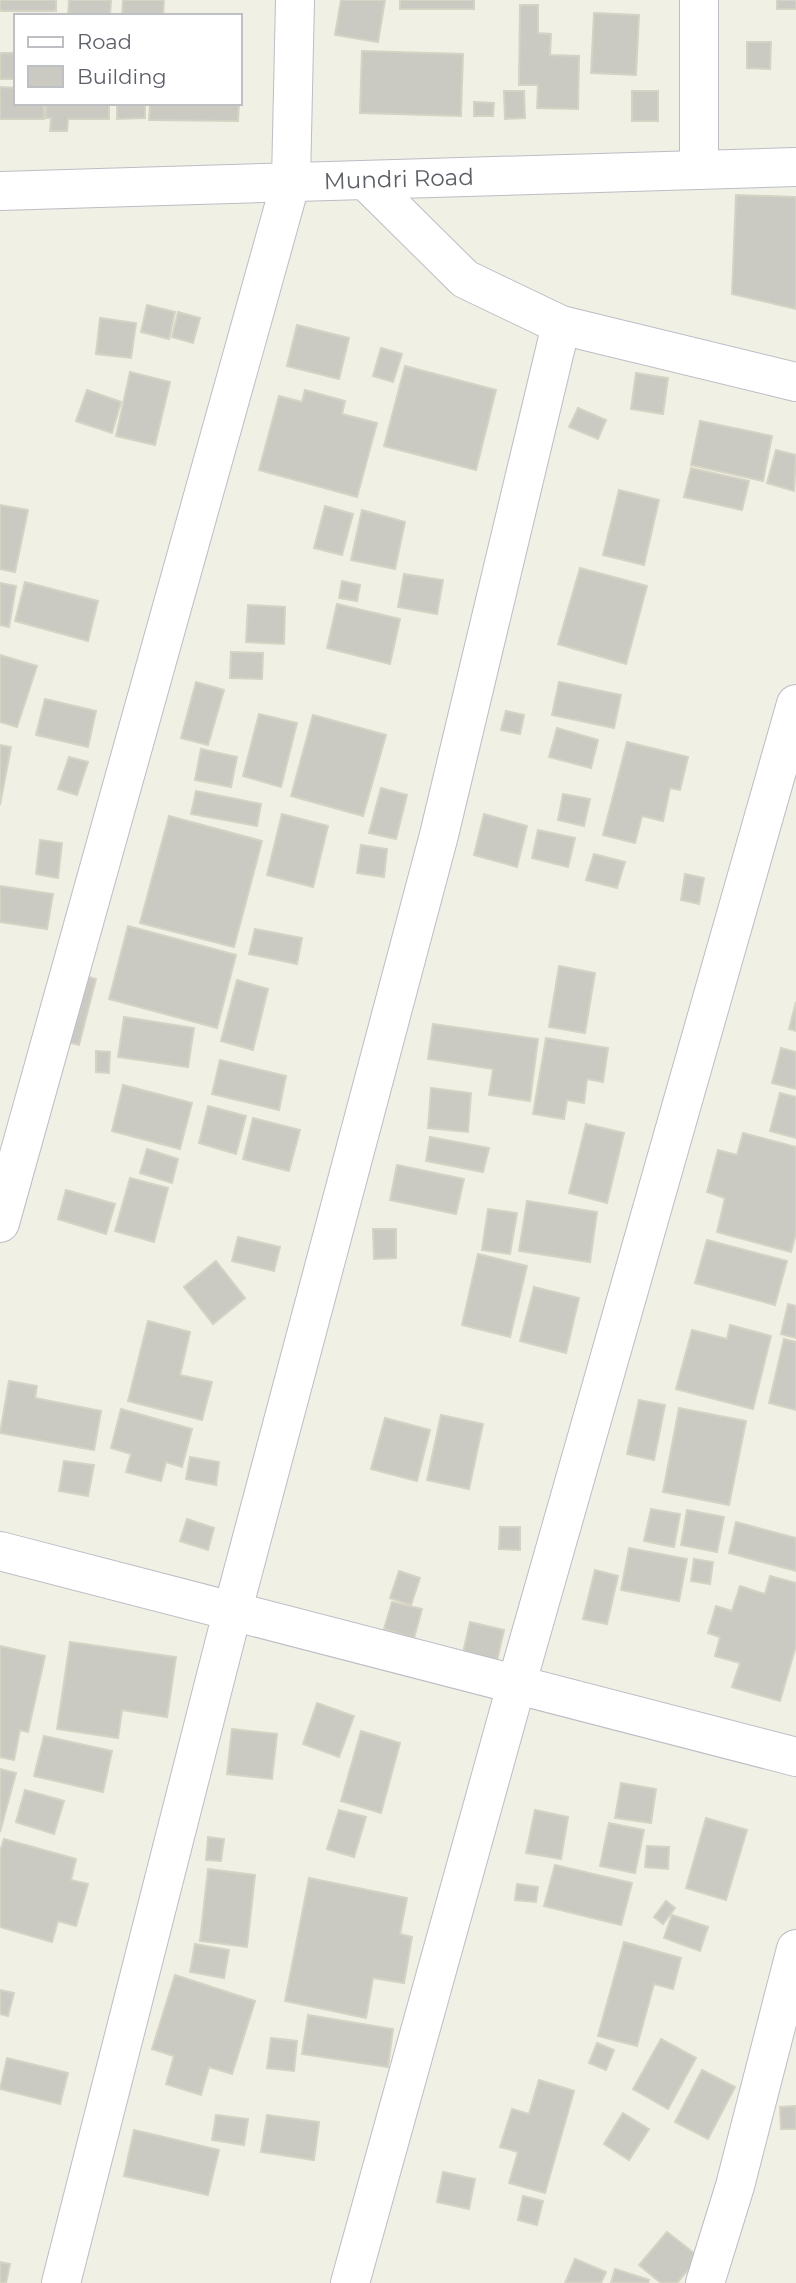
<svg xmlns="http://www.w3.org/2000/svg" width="796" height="2283" font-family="Montserrat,sans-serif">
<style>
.building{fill:#cbcac2;stroke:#d5d3c3;stroke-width:2}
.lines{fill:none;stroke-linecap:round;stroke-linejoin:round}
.street-casing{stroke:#bcbdc5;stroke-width:40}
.street{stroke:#fff;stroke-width:38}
.labels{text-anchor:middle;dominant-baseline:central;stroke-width:5;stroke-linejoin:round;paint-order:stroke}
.street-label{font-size:23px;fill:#5d5f67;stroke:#fff}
</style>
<rect width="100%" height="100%" fill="#f0f0e5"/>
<g class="building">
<rect x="0" y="0" width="56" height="11"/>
<path d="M69 0H111L110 16H68Z"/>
<path d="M123 0H164L163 16H122Z"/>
<path d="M341 0H385L378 42 335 35Z"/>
<rect x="400" y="0" width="74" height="9"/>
<rect x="777" y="0" width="19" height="9"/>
<path d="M520 5H538V33L551 34 550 55 579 56 578 109 537 108 538 85H519Z"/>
<path d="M594 13 639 15 636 75 591 73Z"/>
<path d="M747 42H771L770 69 747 68Z"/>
<path d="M362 51 463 54 461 116 360 113Z"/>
<rect x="0" y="53" width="16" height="26"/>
<path d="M0 87 16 88V103H44V119H0Z"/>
<path d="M504 91H524L525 118 505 119Z"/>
<rect x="632" y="91" width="26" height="30"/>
<path d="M474 102 494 103 493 116H474Z"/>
<path d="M46 103H109V119H68L67 131H50L51 118H46Z"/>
<path d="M117 103H145V118L117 119Z"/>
<path d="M150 103H239L238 121 149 120Z"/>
<path d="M736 195 796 197V309L732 294Z"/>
<path d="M147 305 175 312 169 339 141 332Z"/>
<path d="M178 312 200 318 193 343 172 337Z"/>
<path d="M100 318 136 323 131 358 96 354Z"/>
<path d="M297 325 349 338 339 379 287 366Z"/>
<path d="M381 348 402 354 393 382 373 376Z"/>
<path d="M405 366 496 390 476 470 384 446Z"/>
<path d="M130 372 170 382 155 445 116 436Z"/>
<path d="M636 373 668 378 663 414 631 409Z"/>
<path d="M87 390 121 402 112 433 76 421Z"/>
<path d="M305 390 345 401 342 414 377 423 357 497 259 470 279 396 302 402Z"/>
<path d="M578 408 606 420 598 439 569 427Z"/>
<path d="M700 421 772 436 763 481 691 465Z"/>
<path d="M776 450 796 455 794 491 767 483Z"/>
<path d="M691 468 749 481 742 510 684 497Z"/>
<path d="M619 490 659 500 644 565 603 555Z"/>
<path d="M0 505 28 510 15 572 0 569Z"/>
<path d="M325 506 353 514 342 555 314 548Z"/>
<path d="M362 510 405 522 395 569 351 560Z"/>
<path d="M580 568 647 586 626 664 558 644Z"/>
<path d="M404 574 443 580 437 614 398 607Z"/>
<path d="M342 581 360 585 357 601 339 598Z"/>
<path d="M25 582 98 601 88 641 15 621Z"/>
<path d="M0 583 16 586 9 627 0 625Z"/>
<path d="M337 604 400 619 390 664 327 648Z"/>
<path d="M248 605 285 607 284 644 246 642Z"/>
<path d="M231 652 263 653 262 679 230 678Z"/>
<path d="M0 655 37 666 17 727 0 722Z"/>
<path d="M196 682 224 690 208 745 181 738Z"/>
<path d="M559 682 621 695 614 728 552 715Z"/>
<path d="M45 699 96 711 88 747 36 735Z"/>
<path d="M506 711 524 715 520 734 501 730Z"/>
<path d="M259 714 297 723 281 787 243 776Z"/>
<path d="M313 715 386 735 363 816 291 796Z"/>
<path d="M557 728 598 740 591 768 549 757Z"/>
<path d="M627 742 688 757 680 790 670 788 663 821 642 816 635 843 603 835Z"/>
<path d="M0 745 11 747 0 805Z"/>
<path d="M201 749 237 757 231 787 195 780Z"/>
<path d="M69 757 88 762 77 795 58 789Z"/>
<path d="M381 788 407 795 396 839 369 833Z"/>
<path d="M196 791 261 804 257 826 191 814Z"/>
<path d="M563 794 590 799 584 826 558 820Z"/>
<path d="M282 814 328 826 313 887 267 875Z"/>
<path d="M484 814 527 826 517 867 474 855Z"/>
<path d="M169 816 262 841 234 947 140 923Z"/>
<path d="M538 830 575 838 568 867 532 858Z"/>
<path d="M40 840 62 843 58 878 36 874Z"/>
<path d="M361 845 387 849 384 877 357 873Z"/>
<path d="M594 854 625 862 617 888 586 880Z"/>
<path d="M685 874 704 878 699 904 681 900Z"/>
<path d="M0 886 53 894 47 929 0 922Z"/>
<path d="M128 926 236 955 217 1028 109 999Z"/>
<path d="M255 929 302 938 297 964 249 954Z"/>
<path d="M559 966 595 973 585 1033 549 1027Z"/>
<path d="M64 970 96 979 79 1045 46 1036Z"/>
<path d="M237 980 268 989 253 1050 221 1041Z"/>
<path d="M796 1002V1031L789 1029Z"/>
<path d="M124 1017 194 1028 188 1067 118 1057Z"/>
<path d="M433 1024 538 1039 530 1101 489 1095 493 1069 428 1059Z"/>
<path d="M546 1038 608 1048 603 1082 587 1079 584 1103 567 1100 564 1119 533 1114Z"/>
<path d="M781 1048 796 1052V1089L772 1083Z"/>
<path d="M96 1051 110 1052 109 1073 96 1072Z"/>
<path d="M220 1060 286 1076 279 1110 212 1094Z"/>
<path d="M123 1085 192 1103 180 1149 112 1131Z"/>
<path d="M431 1088 471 1093 468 1132 428 1128Z"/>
<path d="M780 1093 796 1097V1138L770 1131Z"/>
<path d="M208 1106 246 1116 236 1154 199 1143Z"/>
<path d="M253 1118 300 1130 289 1171 243 1159Z"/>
<path d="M586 1124 624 1133 607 1203 569 1193Z"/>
<path d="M743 1133 796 1147V1233L791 1252 717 1232 725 1198 707 1192 718 1150 737 1155Z"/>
<path d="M430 1137 489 1148 483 1172 426 1161Z"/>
<path d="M147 1149 178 1159 172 1183 140 1173Z"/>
<path d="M397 1165 464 1179 456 1214 390 1200Z"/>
<path d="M130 1178 168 1188 154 1242 115 1231Z"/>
<path d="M66 1190 115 1204 106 1234 58 1219Z"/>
<path d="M527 1201 597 1212 590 1262 519 1251Z"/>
<path d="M488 1209 517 1213 510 1254 482 1250Z"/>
<path d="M373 1229H396V1258L374 1259Z"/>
<path d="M238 1237 280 1247 274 1271 232 1261Z"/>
<path d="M707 1240 787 1261 775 1305 695 1283Z"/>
<path d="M478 1254 527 1266 510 1337 462 1325Z"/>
<path d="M216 1261 245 1298 213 1324 184 1287Z"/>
<path d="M534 1287 579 1298 566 1353 520 1341Z"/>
<path d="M788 1304 796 1306V1338L781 1334Z"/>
<path d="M148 1321 190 1332 180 1375 212 1382 202 1420 128 1401Z"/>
<path d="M730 1325 771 1336 753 1409 676 1389 692 1330 727 1339Z"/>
<path d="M784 1339 796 1342V1410L769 1403Z"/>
<path d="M9 1381 37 1386 35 1398 101 1411 94 1450 0 1433Z"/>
<path d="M639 1400 665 1405 654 1460 627 1454Z"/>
<path d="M679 1408 746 1421 729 1505 663 1492Z"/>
<path d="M121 1409 192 1429 182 1467 166 1462 161 1481 126 1472 131 1454 111 1448Z"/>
<path d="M441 1415 483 1424 469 1489 427 1480Z"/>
<path d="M385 1418 430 1430 417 1481 371 1469Z"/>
<path d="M190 1457 219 1462 216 1485 186 1479Z"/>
<path d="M64 1461 94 1465 88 1496 59 1491Z"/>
<path d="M651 1509 680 1514 674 1547 644 1541Z"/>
<path d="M687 1510 724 1517 717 1552 681 1545Z"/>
<path d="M187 1519 214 1528 208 1550 180 1541Z"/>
<path d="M736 1522 796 1538V1571L729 1553Z"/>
<path d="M500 1527H520V1550L499 1549Z"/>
<path d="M629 1548 687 1559 679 1601 621 1590Z"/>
<path d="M694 1559 713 1562 710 1584 691 1581Z"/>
<path d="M595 1570 618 1576 607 1624 583 1619Z"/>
<path d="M399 1571 420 1578 411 1605 390 1598Z"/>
<path d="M770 1576 796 1583V1646L780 1701 732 1687 740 1663 715 1656 720 1637 708 1633 716 1606 732 1611 740 1586 765 1594Z"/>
<path d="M392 1602 422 1609 414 1638 384 1629Z"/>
<path d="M470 1622 504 1630 496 1665 462 1657Z"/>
<path d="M70 1642 176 1657 167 1717 122 1710 118 1738 57 1729Z"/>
<path d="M0 1646 45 1656 28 1732 20 1730 14 1760 0 1757Z"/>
<path d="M317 1703 354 1716 339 1757 303 1744Z"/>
<path d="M232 1729 277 1734 272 1779 227 1774Z"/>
<path d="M361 1731 400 1743 381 1813 341 1801Z"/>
<path d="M44 1736 112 1751 103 1792 34 1776Z"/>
<path d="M0 1769 16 1773 0 1832Z"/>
<path d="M621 1783 656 1789 651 1823 615 1818Z"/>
<path d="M25 1790 64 1801 54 1834 16 1822Z"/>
<path d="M339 1810 366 1817 354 1857 327 1849Z"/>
<path d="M535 1810 568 1817 561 1859 526 1853Z"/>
<path d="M706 1818 747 1830 726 1900 686 1888Z"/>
<path d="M609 1823 644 1830 635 1873 600 1866Z"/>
<path d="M208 1837 224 1839 221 1861 206 1860Z"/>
<path d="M4 1839 76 1859 71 1880 88 1884 76 1926 58 1921 52 1942 0 1927V1851Z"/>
<path d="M647 1846 669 1847 668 1869 645 1867Z"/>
<path d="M555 1865 632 1883 621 1925 544 1906Z"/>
<path d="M208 1869 255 1875 247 1947 200 1941Z"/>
<path d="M309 1878 407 1898 400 1934 412 1937 404 1983 373 1978 366 2018 285 2001Z"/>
<path d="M517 1884 538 1887 536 1902 515 1900Z"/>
<path d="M666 1901 675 1908 663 1924 654 1917Z"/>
<path d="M672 1915 708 1927 700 1951 664 1938Z"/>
<path d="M624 1942 681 1958 673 1989 654 1984 637 2046 598 2036Z"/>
<path d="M195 1944 229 1950 224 1978 190 1972Z"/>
<path d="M175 1975 255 2001 232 2074 209 2067 201 2095 166 2084 174 2056 152 2049Z"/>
<path d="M0 1990 14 1993 8 2016 0 2014Z"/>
<path d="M308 2015 393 2029 388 2067 302 2054Z"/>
<path d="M271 2038 297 2041 294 2071 267 2068Z"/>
<path d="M661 2039 696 2058 668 2109 633 2089Z"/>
<path d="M597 2043 614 2050 606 2070 589 2063Z"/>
<path d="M7 2058 68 2073 60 2104 0 2089Z"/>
<path d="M702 2070 735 2087 708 2139 675 2122Z"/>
<path d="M539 2080 574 2091 545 2193 509 2183 518 2152 500 2147 512 2109 529 2114Z"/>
<path d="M796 2106V2129H781L780 2107Z"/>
<path d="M623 2113 649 2129 629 2160 604 2144Z"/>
<path d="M216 2115 248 2119 244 2145 212 2140Z"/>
<path d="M267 2115 319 2122 314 2160 261 2152Z"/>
<path d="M134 2130 219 2150 208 2195 124 2176Z"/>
<path d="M443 2172 475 2179 469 2209 437 2202Z"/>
<path d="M523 2196 543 2201 537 2225 518 2220Z"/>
<path d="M667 2232 699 2257 677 2283H661L639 2265Z"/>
<path d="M575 2259 606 2272 601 2283H565Z"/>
<path d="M0 2262 10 2264 6 2283H0Z"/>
<path d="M615 2269 649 2280 648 2283H611Z"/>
</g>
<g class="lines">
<g class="street-casing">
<g id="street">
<path d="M699 0V170"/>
<path d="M365 180 465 279 561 325 796 382"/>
<path id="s1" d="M0 191 796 167"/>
<path d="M0 1223 291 181 295 0"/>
<path d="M0 1551 796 1757"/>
<path d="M61 2283 232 1613 439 835 561 325"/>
<path d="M350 2283 516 1686 796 704"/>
<path d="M705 2283 735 2186 796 1949"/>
</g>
</g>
<use href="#street" class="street"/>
</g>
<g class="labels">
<g class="street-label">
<text stroke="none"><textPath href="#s1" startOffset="399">Mundri Road</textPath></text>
</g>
</g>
<rect x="14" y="14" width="228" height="91" fill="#ffffff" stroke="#bebfc2" stroke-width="2"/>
<rect x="28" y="37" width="35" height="10" fill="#ffffff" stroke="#bebfc2" stroke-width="2"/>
<text x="77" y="49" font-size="21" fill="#5d5f67">Road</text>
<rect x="28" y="66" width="35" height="21" fill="#cbcac2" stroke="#bebfc2" stroke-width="2"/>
<text x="77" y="84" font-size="21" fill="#5d5f67">Building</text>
</svg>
